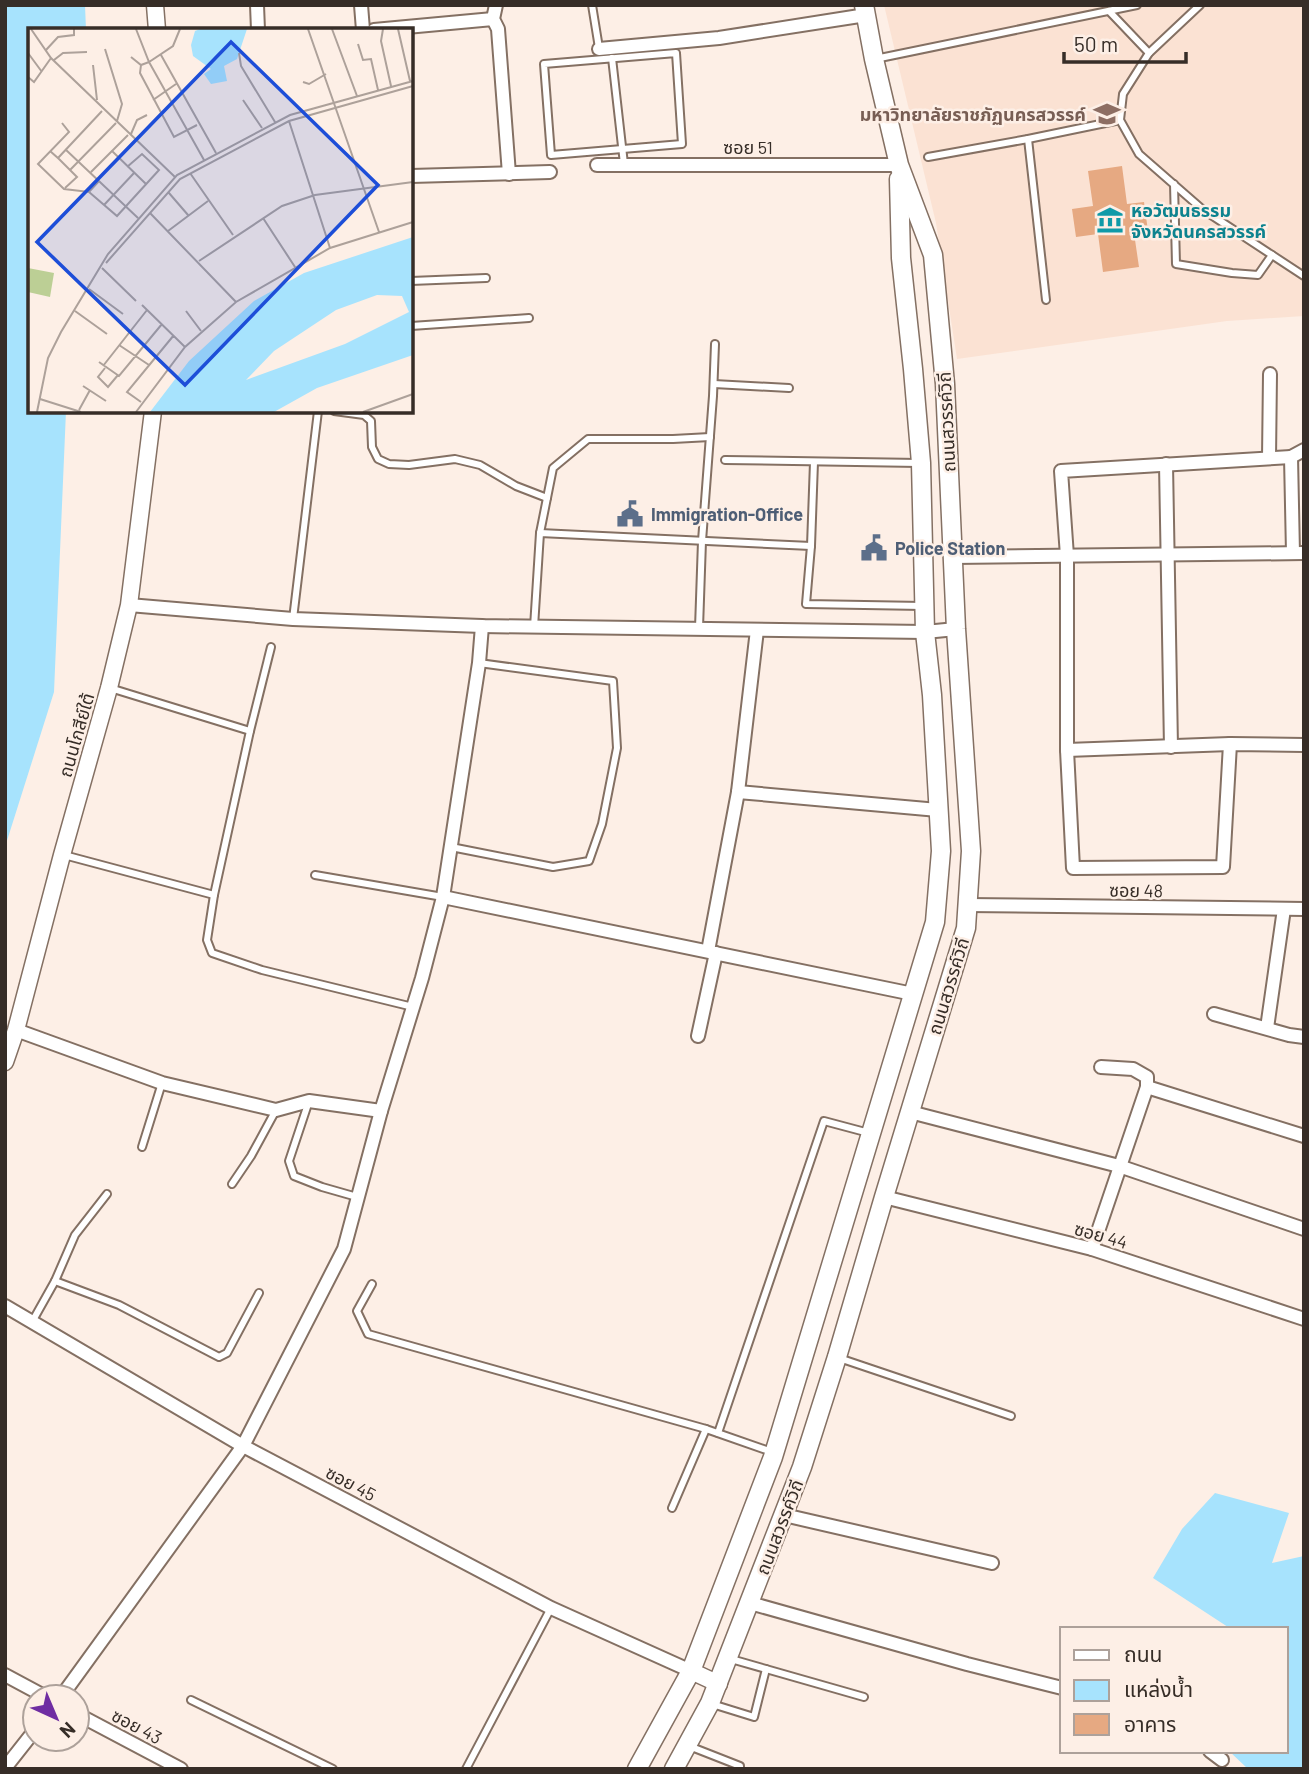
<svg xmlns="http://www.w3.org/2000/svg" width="1309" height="1774" font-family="Barlow,'Noto Sans Thai',sans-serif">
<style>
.built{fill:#fbe2d3}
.water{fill:#a7e3fd}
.building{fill:#e6a982}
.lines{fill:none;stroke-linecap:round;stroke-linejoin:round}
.service-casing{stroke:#847063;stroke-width:10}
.minor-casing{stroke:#847063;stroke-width:16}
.tertiary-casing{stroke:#847063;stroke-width:19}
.secondary-casing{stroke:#847063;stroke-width:21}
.service{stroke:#fff;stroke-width:6}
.minor{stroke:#fff;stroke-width:12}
.tertiary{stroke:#fff;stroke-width:16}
.secondary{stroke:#fff;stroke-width:18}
.labels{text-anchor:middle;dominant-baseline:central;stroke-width:5;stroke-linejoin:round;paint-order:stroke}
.education-label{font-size:18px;font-weight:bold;fill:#785e54;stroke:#fdefe6;text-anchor:end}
.street-label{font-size:18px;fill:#362d27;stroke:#fdefe6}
.culture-label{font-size:18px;font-weight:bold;fill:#0d838f;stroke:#fdefe6;text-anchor:start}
.service-label{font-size:18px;font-weight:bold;fill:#4e5e75;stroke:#fdefe6;text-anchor:start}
.inset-road{fill:none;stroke:#ada19a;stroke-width:2}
.view{fill:#1d4ed8;fill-opacity:0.15;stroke:#1d4ed8;stroke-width:3.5}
.inset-edge{fill:none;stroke:#362d27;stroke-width:3.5}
</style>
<rect width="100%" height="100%" fill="#fdefe6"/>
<path class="built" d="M884 5H1304V316L1227 321 957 359 936 223Z"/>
<g class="water">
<path d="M5 5H85L86 30H30V411H66L54 692 5 847Z"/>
<path d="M1215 1493 1289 1513 1272 1563 1304 1556V1769H1248L1229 1751H1286V1629H1231L1153 1578 1182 1529Z"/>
</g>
<path class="building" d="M1122 166 1127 204 1144 202 1148 231 1134 233 1139 267 1103 272 1098 234 1076 237 1072 209 1093 206 1088 171Z"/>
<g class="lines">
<g class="service-casing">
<g id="service">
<path d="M592 5 599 48"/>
<path d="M1200 5 1149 53 1123 94 1120 120 1139 154 1202 209 1304 276"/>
<path d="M1109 11 1149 53"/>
<path d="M676 53 682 144 551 155 544 64Z"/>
<path d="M612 58 624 164"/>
<path d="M875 59 1137 5"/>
<path d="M1028 139 1046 300"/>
<path d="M928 157 1028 139 1120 120"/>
<path d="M1174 184 1176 264 1232 273 1258 275 1272 255"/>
<path d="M411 281 486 278"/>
<path d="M411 326 529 318"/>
<path d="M714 384 789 388"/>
<path d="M334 411 364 415 371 421 372 447 378 459 389 464 409 465 455 459 480 465 516 486 547 498"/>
<path d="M725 460 919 463"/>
<path d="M814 462 811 546 806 604 923 606"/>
<path d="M540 533 553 468 588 439H673L710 437"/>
<path d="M293 619 318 411"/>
<path d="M534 627 540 533 811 546"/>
<path d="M699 628 702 541 713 396 715 344"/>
<path d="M110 688 250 731 214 895 207 940 212 953 262 970 413 1007"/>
<path d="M250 731 271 647"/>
<path d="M451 847 553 867 589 861 602 824 617 748 613 681 479 663"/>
<path d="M64 855 214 895"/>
<path d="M315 875 443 897"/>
<path d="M309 1101 289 1161 294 1176 322 1187 357 1197"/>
<path d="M142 1147 162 1083"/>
<path d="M232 1184 251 1156 276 1110"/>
<path d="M55 1281 75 1235 107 1194"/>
<path d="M372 1284 357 1311 368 1334 706 1429"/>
<path d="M32 1322 55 1281 119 1305 219 1357 227 1353 259 1293"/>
<path d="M839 1358 1011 1416"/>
<path d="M718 1433 824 1121 869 1133"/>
<path d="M672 1508 706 1429 772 1452"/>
<path d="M731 1659 864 1697"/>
<path d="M191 1700 333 1769"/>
<path d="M712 1704 754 1717 766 1669"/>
<path d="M689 1746 740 1766V1769"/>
<path d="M466 1769 551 1608"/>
</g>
</g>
<g class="minor-casing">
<g id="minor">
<path d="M257 5 258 30"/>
<path d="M361 5 363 30"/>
<path d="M496 5 493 19 498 29 509 174"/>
<path d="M374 30 493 19"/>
<path d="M599 49 719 38 866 15"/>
<path d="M597 165H899"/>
<path d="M411 176 550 172"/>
<path d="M1269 458 1270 374"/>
<path d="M1166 464 1171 747"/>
<path d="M1293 553 1291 457 1304 450"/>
<path d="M953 557 1304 553"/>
<path d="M129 605 293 619 482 626 925 632 956 629"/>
<path d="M1230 744 1223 867 1073 868 1067 750V556L1061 471 1291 457"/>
<path d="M1067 750 1230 744 1304 745"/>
<path d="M738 792 938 810"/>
<path d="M443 897 913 994"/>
<path d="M967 905 1304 909"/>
<path d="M708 951 738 792 757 630"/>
<path d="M1214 1014 1289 1035 1304 1037"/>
<path d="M1267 1028 1284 909"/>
<path d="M16 1030 162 1083 276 1110 309 1101 381 1111"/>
<path d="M698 1036 716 953"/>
<path d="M1101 1067 1133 1069 1147 1077V1087"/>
<path d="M910 1112 1119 1166 1304 1229"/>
<path d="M884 1197 1092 1249 1304 1319"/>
<path d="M1092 1249 1147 1087 1304 1136"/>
<path d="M5 1306 243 1446 551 1608 691 1671"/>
<path d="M784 1515 992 1563"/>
<path d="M750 1603 967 1664 1062 1688"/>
<path d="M5 1675 46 1697"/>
<path d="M61 1697 243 1446 344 1249 381 1111 422 978 443 897 479 663 482 626"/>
<path d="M77 1714 181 1769"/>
<path d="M1210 1751 1222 1760"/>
<path d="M5 1768 35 1730"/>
</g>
</g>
<g class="tertiary-casing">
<g id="tertiary">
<path d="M155 5 157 30"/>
<path d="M5 1062 16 1030 62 855 109 688 129 605 153 411"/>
<path d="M691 1671 719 1684"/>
</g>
</g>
<g class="secondary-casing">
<g id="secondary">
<path d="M637 1769 691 1671 773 1457 935 922 941 851 932 695 925 632 921 463 913 369 901 258 899 179"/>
<path d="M674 1769 710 1703 802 1467 837 1357 884 1197 966 928 971 851 956 629 945 384 933 255 899 165 874 59 864 5"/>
</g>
</g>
<use href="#service" class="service"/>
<use href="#minor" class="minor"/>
<use href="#tertiary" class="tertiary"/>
<use href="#secondary" class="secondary"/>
</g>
<defs>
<g id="university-bare" transform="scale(2.1)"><path d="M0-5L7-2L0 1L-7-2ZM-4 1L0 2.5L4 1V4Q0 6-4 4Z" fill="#8d6e63" stroke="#fdefe6" stroke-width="2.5" paint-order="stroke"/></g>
<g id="museum-bare" transform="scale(2.1)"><path d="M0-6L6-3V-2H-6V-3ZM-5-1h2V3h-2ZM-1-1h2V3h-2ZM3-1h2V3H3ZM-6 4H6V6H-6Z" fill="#0f9aa8" stroke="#fdefe6" stroke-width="2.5" paint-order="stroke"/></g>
<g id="civic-bare" transform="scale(2.1)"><path d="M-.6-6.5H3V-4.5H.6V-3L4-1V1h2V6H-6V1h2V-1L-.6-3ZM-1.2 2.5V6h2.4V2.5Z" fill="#5c6f8a" stroke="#fdefe6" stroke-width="2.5" paint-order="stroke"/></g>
</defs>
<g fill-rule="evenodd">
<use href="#university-bare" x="1107" y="114"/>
<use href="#museum-bare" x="1110" y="220"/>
<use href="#civic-bare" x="630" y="514"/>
<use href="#civic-bare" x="874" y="548"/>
</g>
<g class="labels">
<g class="education-label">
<text x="1086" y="114">มหาวิทยาลัยราชภัฏนครสวรรค์</text>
</g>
<g class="street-label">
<text x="748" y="147">ซอย 51</text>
<text transform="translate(946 422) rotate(-93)">ถนนสวรรค์วิถี</text>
<text transform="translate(76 735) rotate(-74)">ถนนโกสีย์ใต้</text>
<text transform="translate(1136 890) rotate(1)">ซอย 48</text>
<text transform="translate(948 986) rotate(-73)">ถนนสวรรค์วิถี</text>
<text transform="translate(1101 1235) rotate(16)">ซอย 44</text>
<text transform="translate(351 1483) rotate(28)">ซอย 45</text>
<text transform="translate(779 1527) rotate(-69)">ถนนสวรรค์วิถี</text>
<text transform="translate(137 1726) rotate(28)">ซอย 43</text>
</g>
<g class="culture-label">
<text x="1131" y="210">หอวัฒนธรรม<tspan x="1131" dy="21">จังหวัดนครสวรรค์</tspan></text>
</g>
<g class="service-label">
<text x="651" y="514">Immigration-Office</text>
<text x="895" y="548">Police Station</text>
</g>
</g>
<g transform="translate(28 28)">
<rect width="385" height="385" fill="#fdefe6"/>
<path d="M0 240 26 245 22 269 0 264Z" fill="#bccf95"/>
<path d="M172 1H219L209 31 196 38 199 53 183 56 176 46 183 41 165 28 163 17 167 3ZM385 209V327L289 360 246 384H122L161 333 226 273 276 245ZM349 267 374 268 381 284 317 316 218 352 246 323 308 282Z" fill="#a7e3fd" fill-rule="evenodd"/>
<path class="inset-road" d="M3 1 23 30 147 149M108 1 121 34 145 18 152 1M280 1 351 204M304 1 329 68M355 1 353 13 363 58M370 1 382 53M330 16 335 32 343 31 350 62M77 21 94 76 89 93M18 22 30 9 46 7V1M0 25 14 44M211 25 213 38 247 94M133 27 188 125M103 29 113 37 121 34 176 132M26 32 35 25 59 24M65 37 69 72M113 37 112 45 146 109 169 97M0 49 6 54 23 30M275 54 281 56 298 46M125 72 148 56M215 72 234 100M261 93 302 220M34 95 41 104 10 136 36 161 61 164 71 153M103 106 109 92 119 87M100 107 84 123 118 156M37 121 110 190M22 123 30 130 74 83M30 130 49 149 37 160M42 142 88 95M63 144 84 123M162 145 205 207M61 164 89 188 131 142 114 126 99 139M141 165 160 187M76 177 106 145M122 185 208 274M235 190 267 239M140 203 180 173M171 233 254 178 287 167 385 154M78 235 152 151 261 93 385 58M74 240 108 273M61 261 95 286M114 277 157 319M47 283 79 306M158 283 173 303M91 317 121 337M71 334 91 348 134 296M75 338 119 282M77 340 70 349 80 359 90 347M55 358 78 373M12 371 53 384M113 374 99 364 146 307M51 382 62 362M9 384 20 330 33 304 80 226 149 147 262 87 385 53M108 384 157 319 208 274 302 220 385 194M335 384 385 366"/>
<path class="view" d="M203 14 350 157 157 357 9 214Z"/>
<rect width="385" height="385" class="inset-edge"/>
</g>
<rect width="1309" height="1774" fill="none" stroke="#362d27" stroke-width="14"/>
<rect x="1060" y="1627" width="228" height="126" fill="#fdefe6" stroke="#ada19a" stroke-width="2"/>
<rect x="1074" y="1650" width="35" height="10" fill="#ffffff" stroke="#ada19a" stroke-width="2"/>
<text x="1124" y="1662" font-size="21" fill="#362d27">ถนน</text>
<rect x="1074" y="1680" width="35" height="21" fill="#a7e3fd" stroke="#ada19a" stroke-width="2"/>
<text x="1124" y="1697" font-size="21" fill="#362d27">แหล่งน้ำ</text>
<rect x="1074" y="1714" width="35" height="21" fill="#e6a982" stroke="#ada19a" stroke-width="2"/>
<text x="1124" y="1732" font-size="21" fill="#362d27">อาคาร</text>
<g transform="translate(56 1718) rotate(136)"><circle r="33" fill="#fdefe6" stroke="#ada19a" stroke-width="2"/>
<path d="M0-5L12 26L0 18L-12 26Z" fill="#6f2da2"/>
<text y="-10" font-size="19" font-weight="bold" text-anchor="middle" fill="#362d27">N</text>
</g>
<path d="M1064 52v10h122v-10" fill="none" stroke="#362d27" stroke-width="3.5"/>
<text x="1074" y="52" font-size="21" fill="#362d27" stroke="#fdefe6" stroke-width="5" paint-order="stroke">50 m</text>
</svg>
